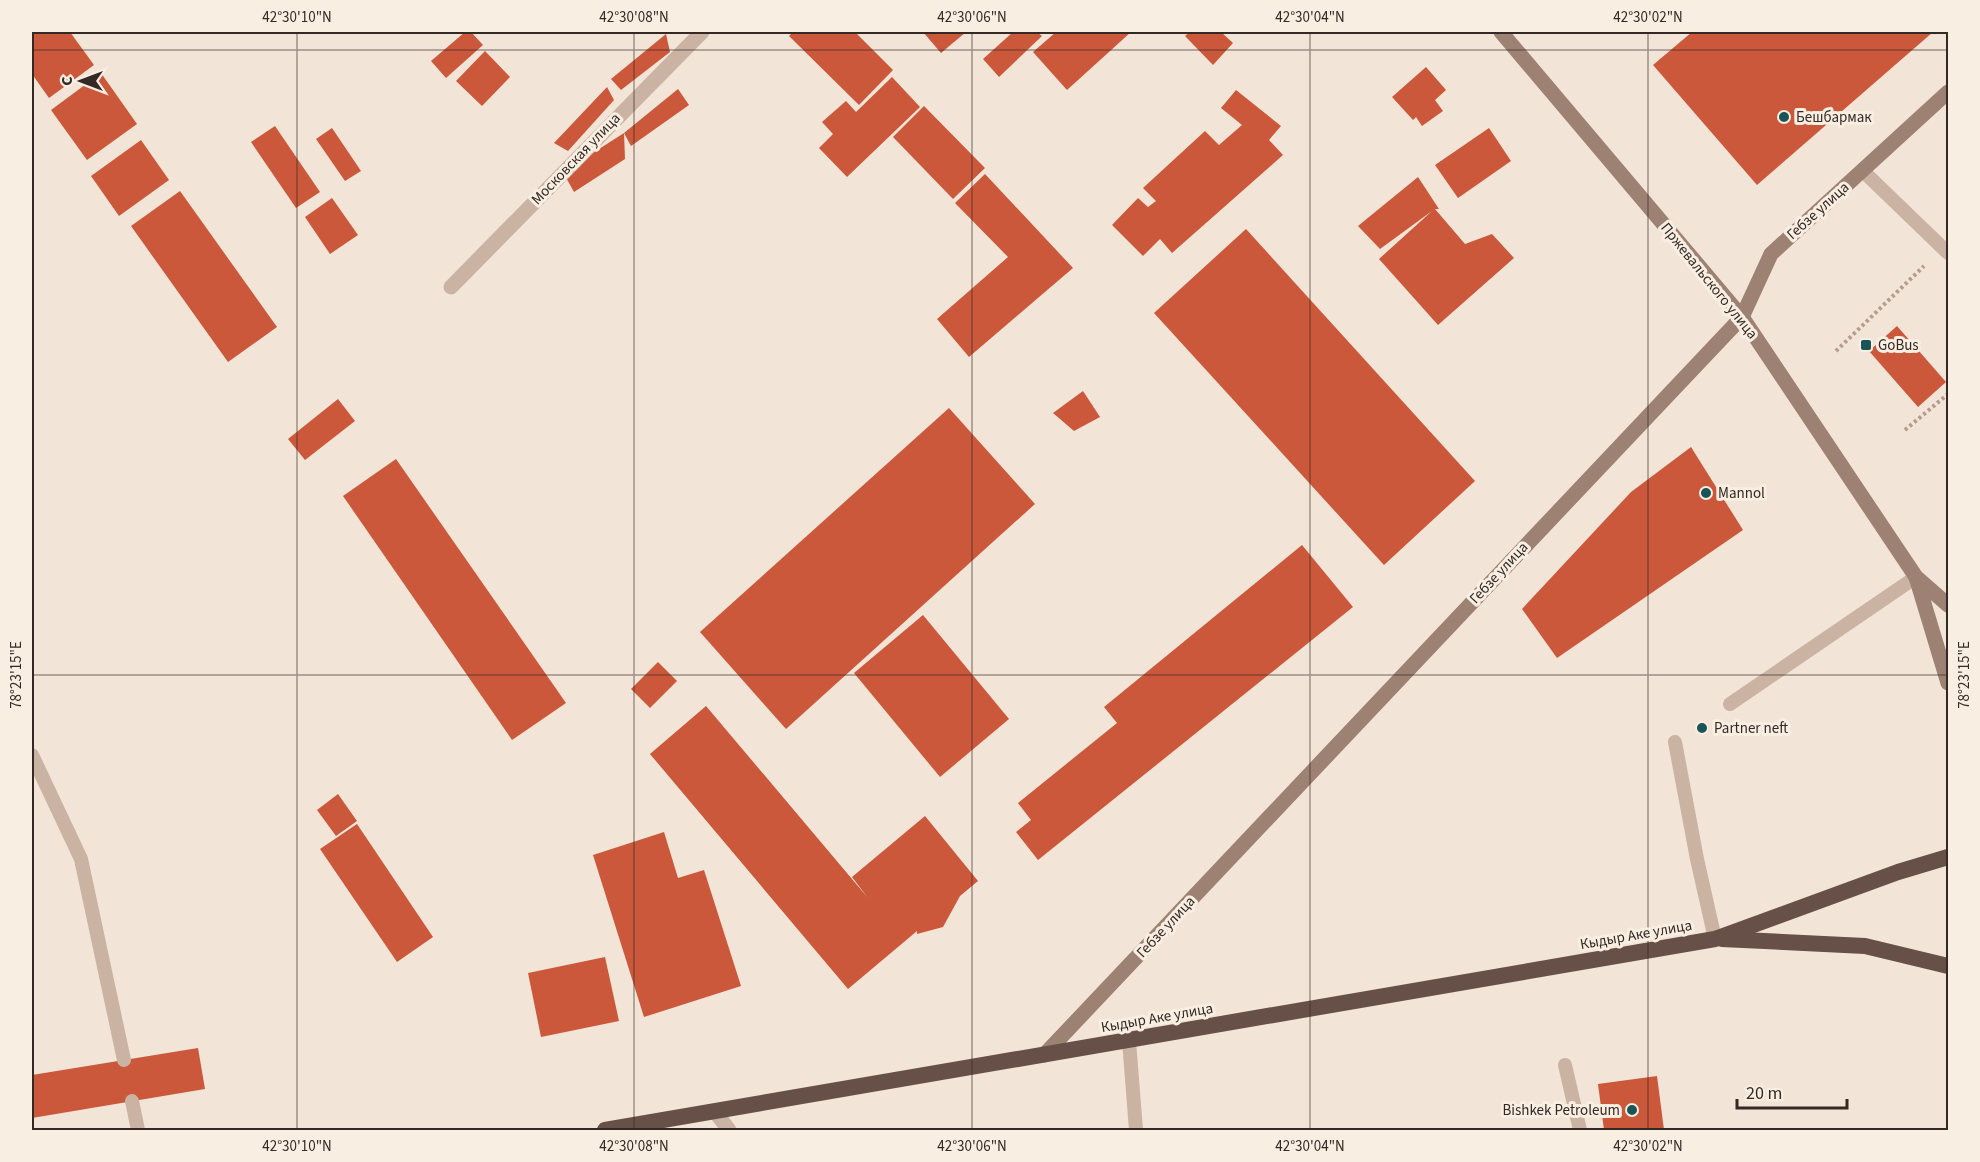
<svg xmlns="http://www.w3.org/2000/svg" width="1980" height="1162" font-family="'Source Sans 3',sans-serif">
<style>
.building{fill:#cb583a}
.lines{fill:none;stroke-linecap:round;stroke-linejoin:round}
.path{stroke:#b59c8c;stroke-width:4;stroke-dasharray:3 3;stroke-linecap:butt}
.service{stroke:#cab3a2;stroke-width:14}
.minor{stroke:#cab3a2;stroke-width:15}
.secondary{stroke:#9d8173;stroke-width:15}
.trunk{stroke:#665048;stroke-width:16}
.ticks{fill:none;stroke:#342925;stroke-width:1.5;stroke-opacity:0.45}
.poi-dot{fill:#195557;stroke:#f9eee2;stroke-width:2}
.labels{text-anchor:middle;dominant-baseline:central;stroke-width:6;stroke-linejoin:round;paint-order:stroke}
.poi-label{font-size:15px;fill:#342925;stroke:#f9eee2;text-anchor:start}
.street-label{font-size:15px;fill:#342925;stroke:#f9eee2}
.neatline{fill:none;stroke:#342925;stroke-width:2}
.ticks-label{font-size:15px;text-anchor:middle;fill:#342925}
</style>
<rect width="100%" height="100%" fill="#f2e4d6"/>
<g class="building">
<path d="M32 32H70L94 65 49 98 32 74Z"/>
<path d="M465 32H471L483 45 446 78 431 61Z"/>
<path d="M793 32H855L893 70 859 105 789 36Z"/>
<path d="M923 32H966L941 53Z"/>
<path d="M1013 32H1037L1042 36 999 77 983 59Z"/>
<path d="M1056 32H1131L1067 90 1033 52Z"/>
<path d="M1190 32H1221L1233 43 1213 65 1185 36Z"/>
<path d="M1692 32H1933L1757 185 1653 65Z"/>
<path d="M666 34 670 52 621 90 611 79Z"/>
<path d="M485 51 510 77 482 106 456 81Z"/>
<path d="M1426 67 1446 90 1435 100 1443 111 1422 126 1416 117 1413 120 1392 97Z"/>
<path d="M101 73 137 124 87 160 51 110Z"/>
<path d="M892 77 920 107 847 177 819 148 833 134 822 122 846 101 856 112Z"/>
<path d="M607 87 614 100 568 151 554 143Z"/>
<path d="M678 89 689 105 631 146 624 133 625 159 574 192 563 172 624 133Z"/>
<path d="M1236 90 1281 126 1269 140 1283 155 1172 253 1160 239 1143 256 1112 225 1138 198 1148 207 1156 201 1143 188 1205 131 1219 145 1242 125 1221 108Z"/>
<path d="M924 106 985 168 953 199 893 137Z"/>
<path d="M275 126 320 192 296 208 251 142Z"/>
<path d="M332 128 361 171 345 181 316 139Z"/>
<path d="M1489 128 1511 161 1458 198 1435 165Z"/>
<path d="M141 140 169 180 119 216 91 176Z"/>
<path d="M985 174 1073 268 969 357 937 319 1008 257 955 203Z"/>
<path d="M1418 177 1439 209H1435L1465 244 1492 234 1514 258 1438 325 1379 259 1432 211 1380 249 1358 226Z"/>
<path d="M180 191 277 327 228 362 131 226Z"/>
<path d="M332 198 358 235 330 254 305 217Z"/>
<path d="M1246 229 1475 481 1384 565 1154 313Z"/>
<path d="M1897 326 1946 382 1918 407 1869 351Z"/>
<path d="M1083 391 1100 417 1074 431 1053 413Z"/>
<path d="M338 399 355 421 305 460 288 439Z"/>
<path d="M949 408 1035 504 786 729 700 632Z"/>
<path d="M1691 447 1743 530 1557 658 1522 609 1631 492Z"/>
<path d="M396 459 566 703 512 740 343 496Z"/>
<path d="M1302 545 1353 607 1038 860 1016 832 1031 820 1018 803 1117 723 1104 707Z"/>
<path d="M923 615 1009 719 940 777 854 673Z"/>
<path d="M658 662 677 681 650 708 631 689Z"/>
<path d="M706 706 868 898 852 877 925 816 978 881 960 896 943 927 917 934V931L848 989 650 754Z"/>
<path d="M338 794 357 821 336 836 317 810Z"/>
<path d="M357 824 433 937 397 962 320 849Z"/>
<path d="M664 832 678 878 704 870 741 986 644 1017 593 855Z"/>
<path d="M605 957 619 1021 541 1037 528 973Z"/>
<path d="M198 1048 205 1089 32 1118V1075Z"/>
<path d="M1657 1076 1664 1130H1604L1598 1084Z"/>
</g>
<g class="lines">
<g class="path">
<path d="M1836 351 1924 266"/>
<path d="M1905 430 1948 394"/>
</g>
<g class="service">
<path d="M1863 171 1948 253"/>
<path d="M1730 704 1916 577"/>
<path d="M1675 742 1697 859 1715 939"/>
<path d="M32 755 81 859 124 1060"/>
<path d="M1129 1041 1136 1130"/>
<path d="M1565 1065 1580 1130"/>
<path d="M132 1101 138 1130"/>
</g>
<g class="minor">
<path d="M451 287 702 32"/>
<path d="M716 1113 729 1130"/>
</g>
<g class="secondary">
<path d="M1501 32 1742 317 1916 577 1948 605"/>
<path d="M1916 577 1948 683"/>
<path d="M1044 1055 1742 317 1771 254 1948 92"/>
</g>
<g class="trunk">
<path d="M1722 939 1865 946 1948 966"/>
<path d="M605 1130 1715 939 1898 872 1948 857"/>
</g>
</g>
<path class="ticks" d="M297 32V1130M634 32V1130M972 32V1130M1310 32V1130M1648 32V1130M32 50H1948M32 675H1948"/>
<g class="poi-dot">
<circle cx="1784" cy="117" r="6"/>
<rect x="1860" y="339" width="12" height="12" rx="3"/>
<circle cx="1706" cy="493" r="6"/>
<circle cx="1702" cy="728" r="6"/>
<circle cx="1632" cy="1110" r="6"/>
</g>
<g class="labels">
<g class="poi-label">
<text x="1796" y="117">Бешбармак</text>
<text x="1878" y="345">GoBus</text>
<text x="1718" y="493">Mannol</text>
<text x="1714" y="728">Partner neft</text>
<text x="1620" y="1110" text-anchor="end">Bishkek Petroleum</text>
</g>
<g class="street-label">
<text transform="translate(576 159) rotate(-46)">Московская улица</text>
<text transform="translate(1818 211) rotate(-42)">Гебзе улица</text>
<text transform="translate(1709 281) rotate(51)">Пржевальского улица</text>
<text transform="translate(1499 573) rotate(-47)">Гебзе улица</text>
<text transform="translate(1166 927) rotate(-47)">Гебзе улица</text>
<text transform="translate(1636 935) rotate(-10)">Кыдыр Аке улица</text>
<text transform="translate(1157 1018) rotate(-10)">Кыдыр Аке улица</text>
</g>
</g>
<rect width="1980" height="1162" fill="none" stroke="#f9eee2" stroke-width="66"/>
<g transform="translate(81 81) rotate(270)" stroke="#f9eee2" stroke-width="4.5" paint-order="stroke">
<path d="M0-4.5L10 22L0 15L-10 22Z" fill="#342925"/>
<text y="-9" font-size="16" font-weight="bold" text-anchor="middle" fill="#342925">С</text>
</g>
<path d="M1737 1099v9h110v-9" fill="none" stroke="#342925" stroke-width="3"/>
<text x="1746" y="1099" font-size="18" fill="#342925" stroke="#f9eee2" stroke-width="4.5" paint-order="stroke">20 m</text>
<rect x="33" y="33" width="1914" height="1096" class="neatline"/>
<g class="ticks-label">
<text x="297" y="22">42°30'10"N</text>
<text x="634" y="22">42°30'08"N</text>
<text x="972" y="22">42°30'06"N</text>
<text x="1310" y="22">42°30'04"N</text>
<text x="1648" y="22">42°30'02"N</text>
<text transform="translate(1964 675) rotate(-90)" y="5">78°23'15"E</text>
<text transform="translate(16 675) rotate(-90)" y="5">78°23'15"E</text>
<text x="297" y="1151">42°30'10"N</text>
<text x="634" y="1151">42°30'08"N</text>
<text x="972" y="1151">42°30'06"N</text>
<text x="1310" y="1151">42°30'04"N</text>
<text x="1648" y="1151">42°30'02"N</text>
</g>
</svg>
